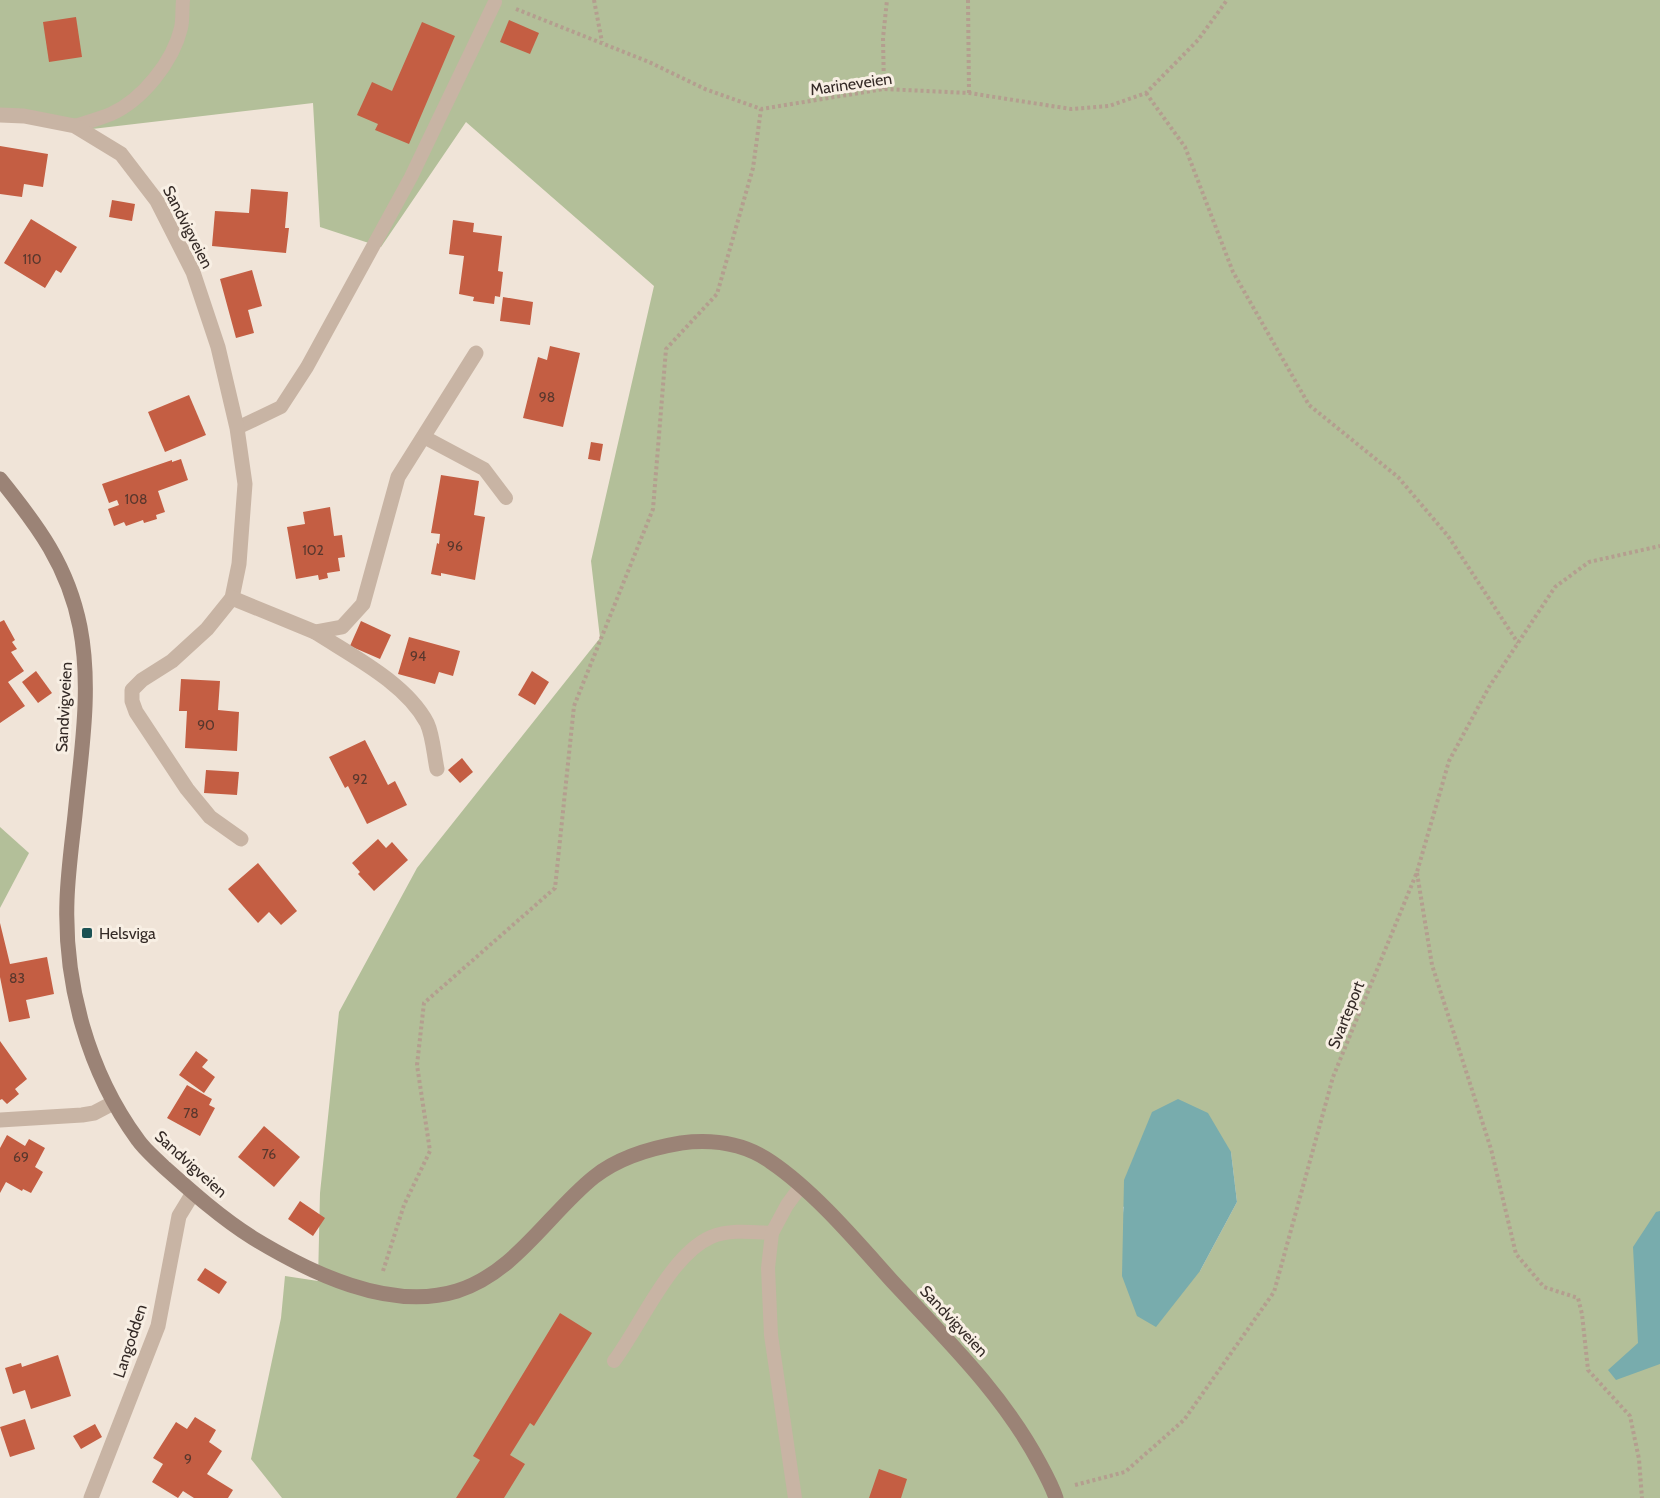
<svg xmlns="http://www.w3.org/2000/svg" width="1660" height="1498" font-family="Cabin,sans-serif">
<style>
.green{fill:#b3bf99;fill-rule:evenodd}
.water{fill:#78acad}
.building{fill:#c45e43}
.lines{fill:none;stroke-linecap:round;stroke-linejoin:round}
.path{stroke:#b49e8f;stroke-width:4;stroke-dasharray:3 3;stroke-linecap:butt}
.lane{stroke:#c8b4a4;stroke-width:14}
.street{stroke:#c8b4a4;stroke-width:15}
.secondary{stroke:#9b8376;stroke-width:15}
.poi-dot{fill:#1c5254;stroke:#f8efe4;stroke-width:2}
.labels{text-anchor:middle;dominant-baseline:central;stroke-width:6;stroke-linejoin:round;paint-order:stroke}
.number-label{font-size:14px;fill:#58372d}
.street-label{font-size:16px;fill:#342a26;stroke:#f8efe4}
.poi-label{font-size:16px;fill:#342a26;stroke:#f8efe4;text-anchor:start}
</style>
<rect width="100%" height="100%" fill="#f0e4d8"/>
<g class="green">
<path d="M0 0H1660V1498H282L251 1459 281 1318 285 1276 318 1281 320 1193 339 1012 417 868 600 638 591 561 654 286 466 122 381 247 320 227 313 103 92 129 0 120ZM1231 1152 1237 1202 1200 1271 1125 1221 1123 1207Z"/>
<path d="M0 827 29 853 0 908Z"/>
</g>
<g class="water">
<path d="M1178 1099 1208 1113 1231 1152 1237 1202 1200 1271 1156 1327 1137 1316 1122 1276 1124 1180 1152 1112Z"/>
<path d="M1660 1211V1364L1616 1380 1608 1370 1638 1343 1633 1247 1656 1212Z"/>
</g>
<g class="building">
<path d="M76 17 82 57 49 62 43 22Z"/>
<path d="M509 20 539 33 530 54 500 42Z"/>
<path d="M422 22 455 36 409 144 375 130 378 124 357 115 372 82 392 91Z"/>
<path d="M0 146 48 154 43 187 24 184 22 197 0 194Z"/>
<path d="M251 189 288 192 285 228H289L286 253 212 246 215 211 249 213Z"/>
<path d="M112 200 135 204 132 221 109 217Z"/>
<path d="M31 219 77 247 61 273 56 270 45 288 4 263Z"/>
<path d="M453 220 474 223 473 232 502 236 498 271 503 272 500 297 495 296 494 304 473 301 474 297 459 294 464 256 449 254Z"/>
<path d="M252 270 262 306 248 310 254 333 236 338 220 279Z"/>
<path d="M503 297 533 302 530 325 500 321Z"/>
<path d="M550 346 580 353 563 427 523 418 538 357 547 360Z"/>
<path d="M189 395 206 435 165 452 148 412Z"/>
<path d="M591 442 603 444 600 461 588 459Z"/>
<path d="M181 459 188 480 158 491 165 512 156 515 157 519 144 523 143 520 126 526 124 522 114 526 108 509 119 505 117 500 109 503 102 484 172 460V462Z"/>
<path d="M441 475 479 481 474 515 485 517 475 580 441 573V576L431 574 437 543 439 544 440 534 431 533Z"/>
<path d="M330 507 334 536 342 535 345 557 338 558 340 571 327 573 328 578 319 580 318 575 296 579 287 527 305 524 303 512Z"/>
<path d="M4 620 15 640 12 642 17 649 11 652 24 671 8 682 25 706 0 723V622Z"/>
<path d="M361 621 391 635 380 659 350 646Z"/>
<path d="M409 637 460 651 453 676 439 672 435 684 398 674Z"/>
<path d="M36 671 52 693 38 703 22 682Z"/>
<path d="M532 671 549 682 535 705 518 695Z"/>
<path d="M181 679 220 681 218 710 239 712 237 751 185 748 187 711H179Z"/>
<path d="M365 740 388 785 395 781 407 805 367 824 348 786 345 788 329 757Z"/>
<path d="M462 758 473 772 460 783 448 770Z"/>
<path d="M206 770 239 772 237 795 204 793Z"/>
<path d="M378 839 386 848 392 842 408 860 374 891 358 874 360 872 352 863Z"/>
<path d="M258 863 297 911 281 925 269 912 258 923 228 889Z"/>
<path d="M0 923 10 964 47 957 54 994 26 1000 30 1018 9 1022 0 977Z"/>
<path d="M0 1041 27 1079 15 1089 19 1094 7 1104 2 1099 0 1100Z"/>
<path d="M196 1051 208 1060 202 1067 215 1077 204 1093 179 1075Z"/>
<path d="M187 1085 212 1099 209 1105 215 1108 200 1136 167 1118Z"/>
<path d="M264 1126 300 1157 274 1187 238 1157Z"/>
<path d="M7 1135 25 1146 29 1139 45 1148 35 1167 43 1172 31 1193 23 1189 22 1191 6 1182 0 1193V1148Z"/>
<path d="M300 1201 325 1218 313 1236 288 1219Z"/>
<path d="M205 1268 227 1282 219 1294 197 1280Z"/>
<path d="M560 1313 592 1333 534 1426 530 1423 510 1455 525 1464 504 1498H456L480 1460 473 1456Z"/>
<path d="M58 1355 71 1396 31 1409 25 1390 13 1394 5 1368 21 1363 22 1367Z"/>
<path d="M195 1417 216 1430 209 1442 222 1451 207 1474 233 1490 228 1498H194L183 1491 178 1498 152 1482 163 1464 153 1458 176 1422 187 1429Z"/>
<path d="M25 1419 35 1449 10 1457 0 1427Z"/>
<path d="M95 1424 102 1437 81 1449 73 1436Z"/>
<path d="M879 1469 907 1479 901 1498H869Z"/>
</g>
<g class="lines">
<g class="path">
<path d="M594 0 602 42"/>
<path d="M968 0 969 93"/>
<path d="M516 9 649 62 705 89 761 109 884 89 969 93 1071 109 1109 106 1146 93 1198 40 1227 0"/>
<path d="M884 89 883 38 887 0"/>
<path d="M1146 93 1185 147 1233 272 1309 405 1398 477 1448 536 1518 643"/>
<path d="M1417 873 1432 965 1491 1149 1516 1254 1544 1287 1578 1298 1582 1314 1588 1370 1630 1416 1639 1459 1642 1498"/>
<path d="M383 1271 404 1205 430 1151 417 1065 424 1003 555 888 574 706 653 509 666 349 717 294 753 168 761 109"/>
<path d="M1075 1485 1125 1472 1184 1420 1274 1292 1333 1077 1417 872 1449 761 1489 687 1555 587 1589 562 1660 546"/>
</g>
<g class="lane">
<path d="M75 126C87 122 99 119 111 114 142 100 173 62 181 28 183 20 182 9 183 0"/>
<path d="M237 428 281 407 307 367 411 177 495 2"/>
<path d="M424 437 484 469 506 498"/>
<path d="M614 1361C641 1325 670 1255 711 1237 730 1229 752 1232 772 1233"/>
<path d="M795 1498 771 1335 768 1268 772 1233 787 1205 801 1186"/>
</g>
<g class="street">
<path d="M0 115 24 116 75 126 121 154 157 201 193 272 218 347 237 428 245 484 239 564 232 598 207 629 172 661 142 680 132 690V701L136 712 187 789 210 817 241 839"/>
<path d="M232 598 315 632 342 627 363 604 398 477 476 353"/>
<path d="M315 632C352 656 406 683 427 723 433 736 434 755 437 769"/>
<path d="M0 1120 82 1115 94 1113 113 1103"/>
<path d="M91 1498 158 1326 179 1216 193 1193"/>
</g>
<path class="secondary" d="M0 479C38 526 68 566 80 627 92 689 81 753 75 815 72 843 68 871 67 900 64 984 88 1072 138 1140 145 1150 155 1158 164 1167 192 1192 221 1218 253 1238 309 1272 389 1312 457 1291 515 1273 549 1213 594 1177 619 1157 651 1148 681 1143 713 1139 744 1143 771 1162 814 1191 857 1242 892 1281 946 1339 1003 1394 1040 1464 1046 1475 1052 1486 1056 1498"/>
</g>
<rect class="poi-dot" x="81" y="927" width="12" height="12" rx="3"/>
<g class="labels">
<g class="number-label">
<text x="32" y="259">110</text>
<text x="547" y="397">98</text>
<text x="136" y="499">108</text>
<text x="455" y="546">96</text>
<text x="313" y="550">102</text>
<text x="418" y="656">94</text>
<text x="206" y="725">90</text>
<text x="360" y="779">92</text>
<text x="17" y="978">83</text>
<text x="191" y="1113">78</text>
<text x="269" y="1154">76</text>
<text x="21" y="1157">69</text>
<text x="188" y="1459">9</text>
</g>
<g class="street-label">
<text transform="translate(851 84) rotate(-8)">Marineveien</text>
<text transform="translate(188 227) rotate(63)">Sandvigveien</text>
<text transform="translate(64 707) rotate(-87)">Sandvigveien</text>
<text transform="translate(1346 1015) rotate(-68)">Svarteport</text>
<text transform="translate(191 1164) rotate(42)">Sandvigveien</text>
<text transform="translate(954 1321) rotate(47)">Sandvigveien</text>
<text transform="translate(130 1341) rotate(-72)">Langodden</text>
</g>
<g class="poi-label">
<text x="99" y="933">Helsviga</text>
</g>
</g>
</svg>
